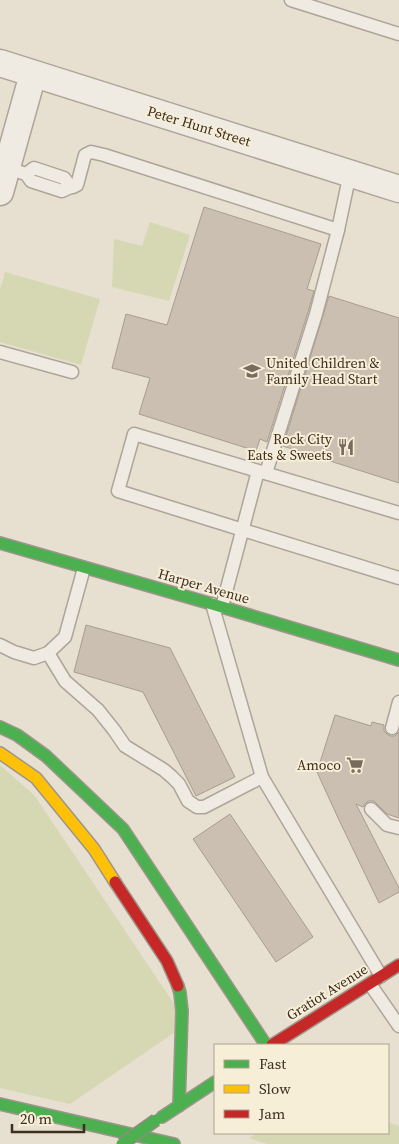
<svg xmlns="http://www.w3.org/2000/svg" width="399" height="1144" font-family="'Source Serif 4',serif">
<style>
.green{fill:#d6d7b3}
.building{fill:#cbbfb2;stroke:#a89c90}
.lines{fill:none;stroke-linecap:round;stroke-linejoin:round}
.lane-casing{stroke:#ada599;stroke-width:15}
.street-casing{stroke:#ada599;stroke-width:29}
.fast-casing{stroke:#9c958a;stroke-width:14}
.slow-casing{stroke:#9c958a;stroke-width:14}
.jam-casing{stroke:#9c958a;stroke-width:14}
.lane{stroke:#efebe3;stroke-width:12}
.street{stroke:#efebe3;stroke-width:26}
.fast{stroke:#4caf50;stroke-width:11}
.slow{stroke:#ffc107;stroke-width:11}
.jam{stroke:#c62828;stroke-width:11}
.fast-bridge-casing{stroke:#928b80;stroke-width:14;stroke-linecap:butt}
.fast-bridge{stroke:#4caf50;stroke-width:11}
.labels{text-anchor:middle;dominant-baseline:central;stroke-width:4;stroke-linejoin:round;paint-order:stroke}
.street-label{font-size:14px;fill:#3d2e20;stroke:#f7eed8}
.poi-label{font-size:14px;fill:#3d2e20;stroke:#f7eed8;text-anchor:end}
</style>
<rect width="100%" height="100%" fill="#e7e0d1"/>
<g class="green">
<path d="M150 222 190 235 169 301 112 287 114 239 142 246Z"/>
<path d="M5 272 100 299 81 365 0 342V290Z"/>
<path d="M0 765 35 796 176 1007 178 1030 70 1104 0 1088Z"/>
<path d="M388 1122 399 1126V1144H267L249 1138 258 1133H388Z"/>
</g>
<g class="building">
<path d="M204 207 321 244 307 289 314 291 308 312 267 442 260 439 256 451 139 414 150 378 112 368 126 314 167 325Z"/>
<path d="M329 296 399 318V483L283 446Z"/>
<path d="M86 625 170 648 235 777 196 796 143 692 74 672Z"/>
<path d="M335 715 371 726 372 722 384 725V731L387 734 390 736H395L399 732V818L387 814 374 801H368L365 804 363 807 356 804 399 888V892L379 903 339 820 317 772Z"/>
<path d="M230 814 313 937 276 962 193 839Z"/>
</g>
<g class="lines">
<g class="lane-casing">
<g id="lane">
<path d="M291 0 399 34"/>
<path d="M7 168 26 174 31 181 62 191 71 187 64 178 34 168 26 174"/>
<path d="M71 187H73L77 185 85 155 91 152 104 155 338 230 350 173"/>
<path d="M0 352 72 372"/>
<path d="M266 473 316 314 338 230"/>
<path d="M399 513 134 434 118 491 243 530 399 578"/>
<path d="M212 604 262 777 381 976"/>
<path d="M222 607 258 471"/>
<path d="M0 645 14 652 34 658 48 653 65 637 84 568"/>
<path d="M48 653 65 681 98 710 114 730 125 746 164 770 172 777 179 784 188 801 197 807H204L262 777"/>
<path d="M392 728 399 702"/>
<path d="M371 809 387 825 399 828"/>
<path d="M370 984 399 1026"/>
</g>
</g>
<g class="street-casing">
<g id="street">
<path d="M0 63 399 189"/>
<path d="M0 192 33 74"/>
</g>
</g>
<g class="fast-casing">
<g id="fast">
<path d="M0 543 212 604 399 660"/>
<path d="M0 727 17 735 46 756 123 829 266 1045"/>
<path d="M178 986 180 993 182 1011 179 1106"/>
<path d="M0 1104 174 1144"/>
<path d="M162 1117 215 1082"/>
</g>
</g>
<g class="slow-casing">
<path id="slow" d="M0 753 36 778 94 849 115 882"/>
</g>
<g class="jam-casing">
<g id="jam">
<path d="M115 882 167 961 178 986"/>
<path d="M272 1045 399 965"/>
</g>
</g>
<use href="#lane" class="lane"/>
<use href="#street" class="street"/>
<use href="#fast" class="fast"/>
<use href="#slow" class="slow"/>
<use href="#jam" class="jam"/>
<g class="fast-bridge-casing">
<path id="fast-bridge" d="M122 1144 156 1120"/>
</g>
<use href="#fast-bridge" class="fast-bridge"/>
</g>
<defs>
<g id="school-bare" transform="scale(1.35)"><path d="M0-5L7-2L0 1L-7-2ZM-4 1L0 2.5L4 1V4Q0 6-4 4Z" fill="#786c5e" stroke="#f7eed8" stroke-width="2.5" paint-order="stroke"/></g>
<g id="restaurant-bare" transform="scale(1.35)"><path d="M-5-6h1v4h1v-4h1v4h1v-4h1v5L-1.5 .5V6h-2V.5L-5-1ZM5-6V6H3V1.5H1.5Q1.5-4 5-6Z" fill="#786c5e" stroke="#f7eed8" stroke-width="2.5" paint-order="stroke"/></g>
<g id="supermarket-bare" transform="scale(1.35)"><path d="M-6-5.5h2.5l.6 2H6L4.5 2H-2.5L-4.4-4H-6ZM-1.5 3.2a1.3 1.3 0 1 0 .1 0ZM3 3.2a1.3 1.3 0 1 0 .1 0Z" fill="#786c5e" stroke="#f7eed8" stroke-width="2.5" paint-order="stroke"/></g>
</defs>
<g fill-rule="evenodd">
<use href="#school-bare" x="252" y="371"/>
<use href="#restaurant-bare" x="346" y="447"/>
<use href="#supermarket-bare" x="355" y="765"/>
</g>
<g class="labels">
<g class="street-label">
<text transform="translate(199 126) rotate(17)">Peter Hunt Street</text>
<text transform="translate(204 586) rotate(16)">Harper Avenue</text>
<text transform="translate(327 992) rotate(-32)">Gratiot Avenue</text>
</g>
<g class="poi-label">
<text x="266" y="363" text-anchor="start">United Children &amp;<tspan x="266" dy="16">Family Head Start</tspan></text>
<text x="332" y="439">Rock City<tspan x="332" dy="16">Eats &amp; Sweets</tspan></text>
<text x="341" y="765">Amoco</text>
</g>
</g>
<rect x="214" y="1044" width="175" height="90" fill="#f7eed8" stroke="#ada18e"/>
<rect x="224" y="1060" width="25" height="8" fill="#4caf50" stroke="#ada18e"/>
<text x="259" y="1069" font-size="15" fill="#3d2e20">Fast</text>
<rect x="224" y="1085" width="25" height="8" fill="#ffc107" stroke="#ada18e"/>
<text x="259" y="1094" font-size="15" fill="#3d2e20">Slow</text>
<rect x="224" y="1110" width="25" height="8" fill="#c62828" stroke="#ada18e"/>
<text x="259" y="1119" font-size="15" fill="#3d2e20">Jam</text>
<path d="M12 1124v8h72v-8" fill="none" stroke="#3d2e20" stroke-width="2.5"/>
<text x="20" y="1124" font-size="15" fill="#3d2e20" stroke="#f7eed8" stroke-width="4" paint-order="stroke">20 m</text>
</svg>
